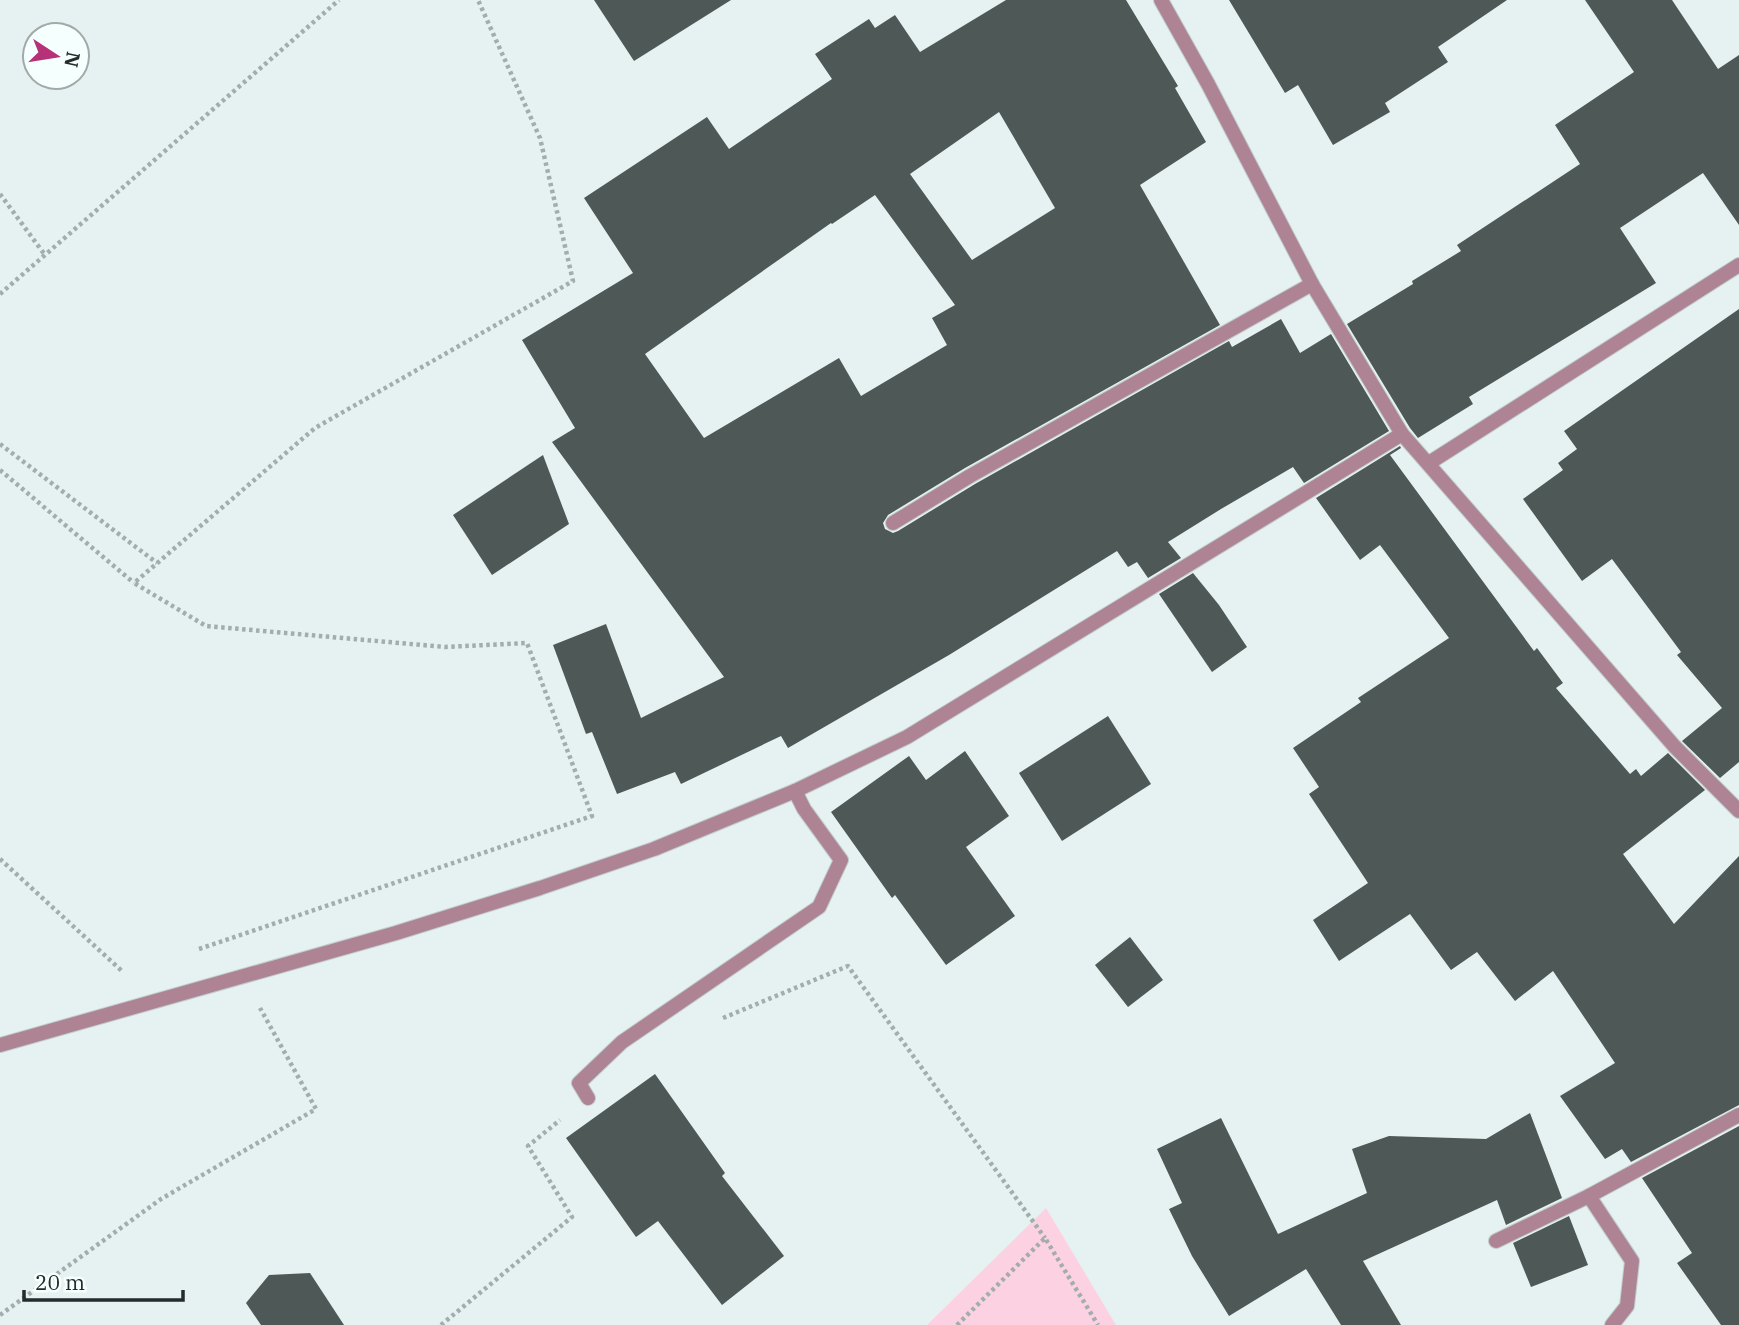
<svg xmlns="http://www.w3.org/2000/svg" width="1739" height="1325" font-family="'IBM Plex Serif',serif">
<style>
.green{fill:#fcd2e3}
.building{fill:#4d5857;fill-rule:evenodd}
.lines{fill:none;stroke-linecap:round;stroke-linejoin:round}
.service-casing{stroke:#c2cecd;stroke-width:16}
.minor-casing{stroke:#c2cecd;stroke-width:16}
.tertiary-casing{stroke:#c2cecd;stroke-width:16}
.path{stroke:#a2adac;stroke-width:4.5;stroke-dasharray:3.5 3.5;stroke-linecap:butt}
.service{stroke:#ae8495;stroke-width:14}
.minor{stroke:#ae8495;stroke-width:14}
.tertiary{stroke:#ae8495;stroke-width:14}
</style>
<rect width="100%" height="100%" fill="#e5f2f1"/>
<path class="green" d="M1046 1208 1116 1325H927Z"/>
<g class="building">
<path d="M594 0H731L634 61Z"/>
<path d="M1006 0H1126L1178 86 1175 88 1206 142 1140 185 1220 325 965 468 888 515 883 523 885 529 893 533 898 531 975 484 1229 341 1232 347 1281 319 1300 353 1331 334 1389 431 1304 483 1293 467 1221 509 1168 542 1181 558 1148 578 1137 562 1128 567 1117 551 949 655 788 748 781 736 681 784 675 772 617 794 592 732 586 734 553 645 606 624 641 718 724 677 552 442 575 428 522 340 633 273 584 198 707 117 729 149 832 79 815 54 869 19 875 28 895 15 920 52ZM999 112 1055 208 972 260 910 174ZM875 195 955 305 932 318 947 345 861 396 839 358 704 438 645 354 831 223 832 224Z"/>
<path d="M1229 0H1507L1438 47 1448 62 1385 103 1390 112 1333 145 1298 85 1285 93Z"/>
<path d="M1585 0H1672L1718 69 1739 55V225L1703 173 1620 228 1656 283 1469 397 1473 404 1418 438 1410 428 1347 324 1413 284 1412 281 1461 251 1457 245 1580 164 1555 125 1634 72Z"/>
<path d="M1739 309V762L1720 778 1682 741 1722 708 1677 655 1681 652 1612 559 1582 581 1523 499 1563 470 1558 463 1577 449 1564 431Z"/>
<path d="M1400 446 1401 448 1390 455 1534 651 1537 648 1563 683 1556 688 1630 774 1636 769 1641 776 1668 753 1705 790 1623 854 1674 924 1739 856V1105L1631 1162 1622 1149 1605 1159 1560 1096 1615 1063 1553 971 1515 1001 1477 952 1451 970 1410 914 1339 961 1313 920 1368 883 1309 794 1319 787 1293 748 1361 702 1358 698 1449 638 1380 545 1360 560 1316 498Z"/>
<path d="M543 455 569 524 492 575 453 515Z"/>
<path d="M1193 573 1219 605 1247 647 1212 672 1159 594Z"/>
<path d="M1108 716 1151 784 1062 841 1019 773Z"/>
<path d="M965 751 1009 816 966 847 1015 916 946 965 895 895 892 898 831 812 909 756 926 780Z"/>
<path d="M1130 937 1163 980 1128 1007 1095 965Z"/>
<path d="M655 1074 725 1173 722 1176 784 1256 722 1305 658 1221 636 1237 566 1138Z"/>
<path d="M1530 1113 1562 1198 1506 1225 1497 1200 1363 1261 1401 1325H1341L1306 1269 1229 1316 1192 1256 1169 1209 1182 1203 1157 1149 1221 1118 1278 1234 1367 1193 1352 1149 1389 1136 1486 1139Z"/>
<path d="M1739 1126V1325H1721L1677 1263 1692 1253 1642 1178Z"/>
<path d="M1569 1216 1588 1265 1531 1287 1513 1243Z"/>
<path d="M310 1273 344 1325H261L246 1303 269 1275Z"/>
</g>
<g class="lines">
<g class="service-casing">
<path id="service" d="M588 1098 579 1083 622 1042 819 907 841 860 804 809 795 791"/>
</g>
<g class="minor-casing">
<g id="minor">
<path d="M1161 0 1208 84 1312 284 1402 434"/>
<path d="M893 523 970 476 1312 284"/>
<path d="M1589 1196 1632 1261 1627 1306 1612 1325"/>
<path d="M1496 1241 1589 1196 1739 1115"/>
</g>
</g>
<g class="tertiary-casing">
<g id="tertiary">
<path d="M1429 463 1739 265"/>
<path d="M0 1045 396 933 540 888 654 849 795 791 907 737 1402 434 1675 747 1739 811"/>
</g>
</g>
<g class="path">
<path d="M0 194 45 255"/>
<path d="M0 294 339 0"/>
<path d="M0 444 157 563"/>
<path d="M0 470 134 583"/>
<path d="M0 859 123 972"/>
<path d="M199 949 592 816 527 643 445 647 206 626 134 583 315 428 573 281 540 138 478 0"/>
<path d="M723 1018 848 966 1045 1238"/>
<path d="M0 1315 161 1199 316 1109 260 1008"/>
<path d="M441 1325 572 1217 528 1146 560 1120"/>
<path d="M957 1325 1045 1238 1098 1325"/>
</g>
<use href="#service" class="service"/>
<use href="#minor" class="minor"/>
<use href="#tertiary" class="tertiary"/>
</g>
<g transform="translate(56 56) rotate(102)"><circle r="33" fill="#f4fffe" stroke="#a1aaa9" stroke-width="2"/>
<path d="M0-5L12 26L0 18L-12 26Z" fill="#b53178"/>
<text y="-10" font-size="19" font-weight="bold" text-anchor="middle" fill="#252b2a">N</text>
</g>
<path d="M24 1290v10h159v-10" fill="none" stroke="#252b2a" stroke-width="3.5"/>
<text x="35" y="1290" font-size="21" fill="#252b2a" stroke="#f4fffe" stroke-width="5" paint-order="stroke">20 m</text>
</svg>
